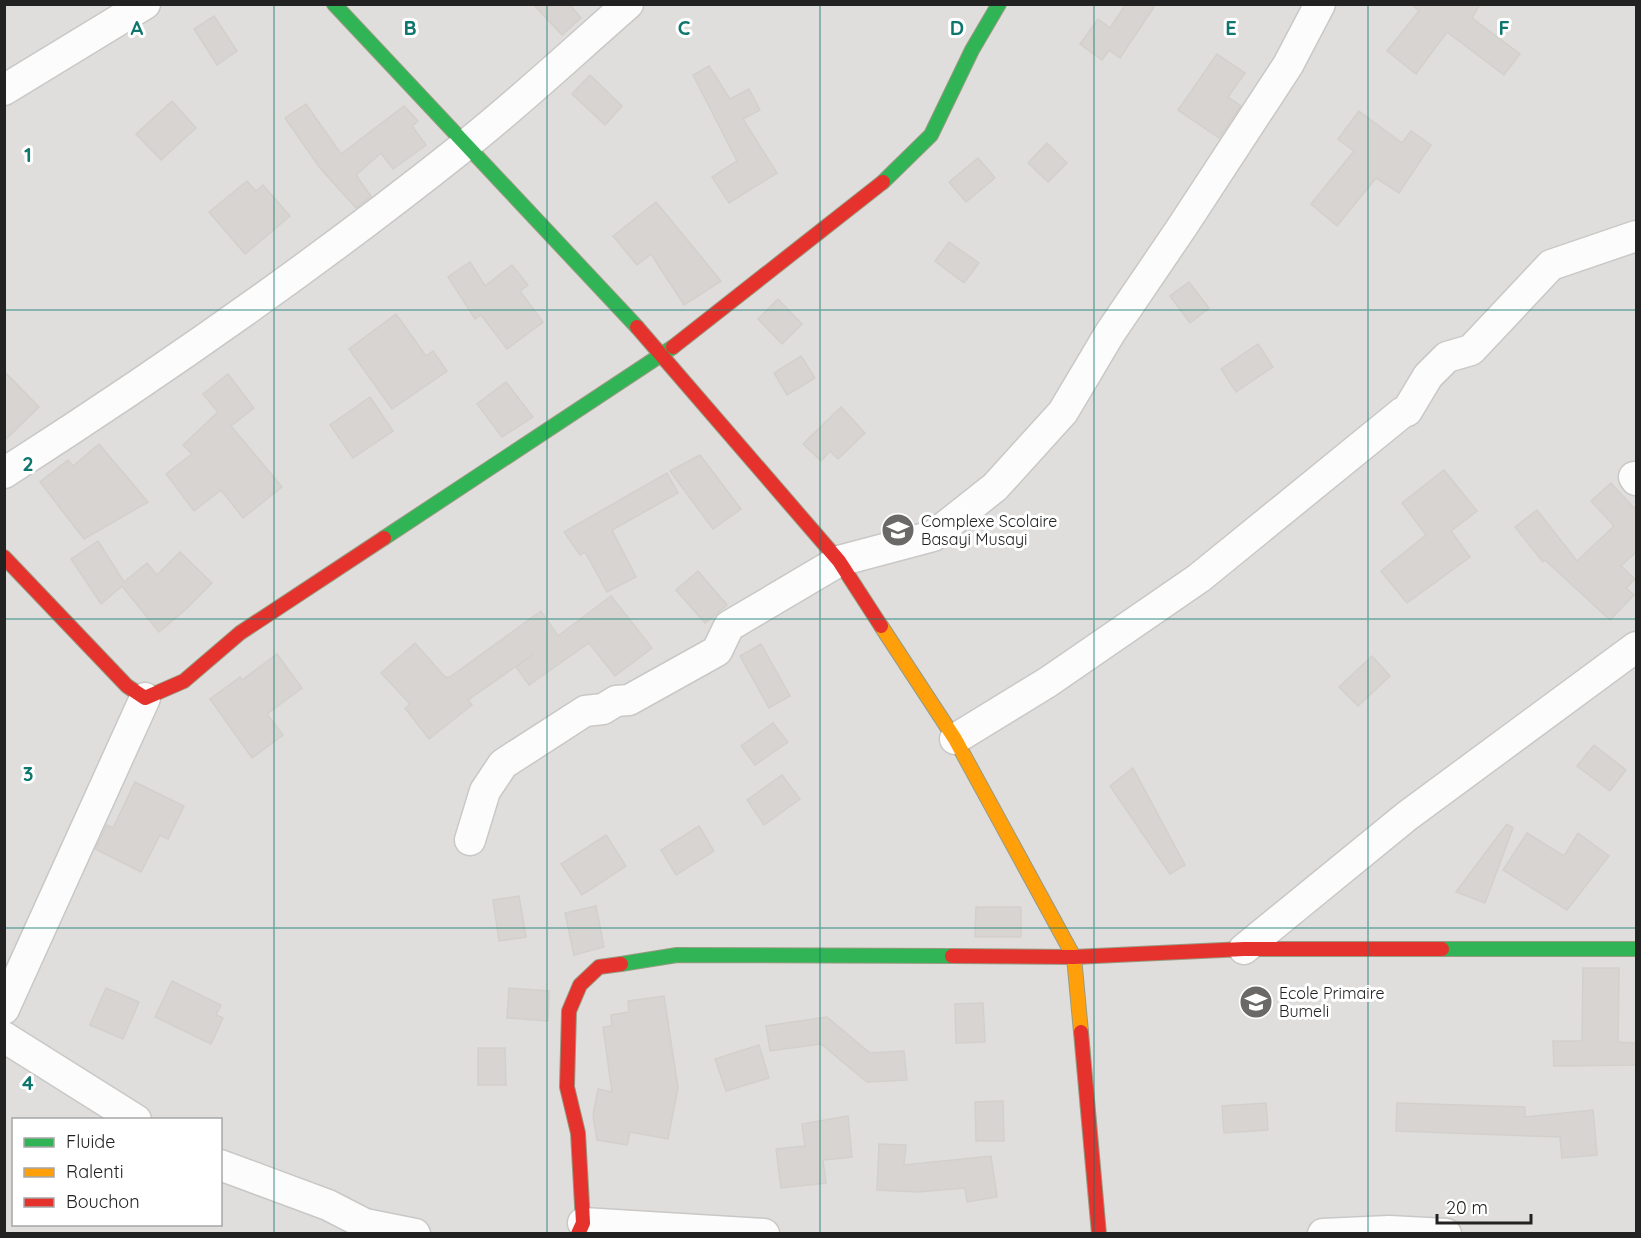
<svg xmlns="http://www.w3.org/2000/svg" width="1641" height="1238" font-family="Quicksand,sans-serif">
<style>
.residential{fill:#dfdedc;fill-rule:evenodd}
.building{fill:#d7d4d2;stroke:#d3d0cc;stroke-width:1.5}
.lines{fill:none;stroke-linecap:round;stroke-linejoin:round}
.street-casing{stroke:#c9c8c7;stroke-width:33}
.fast-casing{stroke:#999a82;stroke-width:16}
.slow-casing{stroke:#999a82;stroke-width:16}
.jam-casing{stroke:#999a82;stroke-width:16}
.street{stroke:#fdfcfc;stroke-width:30}
.fast{stroke:#30b455;stroke-width:14}
.slow{stroke:#ff9f0a;stroke-width:14}
.jam{stroke:#e5322d;stroke-width:14}
.grid{fill:none;stroke:#0f766e;stroke-width:1.5;stroke-opacity:0.55}
.labels{text-anchor:middle;dominant-baseline:central;stroke-width:6;stroke-linejoin:round;paint-order:stroke}
.poi-label{font-size:16px;fill:#222;stroke:#fff;text-anchor:start}
.grid-label{font-size:20px;text-anchor:middle;font-weight:bold;fill:#0f766e;stroke:#fff;stroke-width:6;stroke-linejoin:round;paint-order:stroke}
</style>
<rect width="100%" height="100%" fill="#f0eeeb"/>
<path class="residential" d="M5 5H1636V1233L5 1234ZM14 1120H220V1224H14Z"/>
<g class="building">
<path d="M533 4H569L581 18 562 35Z"/>
<path d="M1126 4H1156L1120 58 1109 50 1102 60 1080 44 1098 19 1110 28Z"/>
<path d="M1411 4H1480L1472 18 1520 54 1504 75 1447 32 1416 74 1387 51 1419 11Z"/>
<path d="M214 16 237 51 217 65 194 29Z"/>
<path d="M1217 54 1245 73 1228 97 1241 106 1219 138 1178 110Z"/>
<path d="M709 66 730 99 749 89 760 110 743 119 777 173 729 203 712 177 737 161 693 75Z"/>
<path d="M590 75 622 106 605 125 572 94Z"/>
<path d="M172 101 196 128 161 160 136 134Z"/>
<path d="M306 104 341 154 404 106 418 121 412 126 426 145 393 169 381 153 356 175 371 196 356 208 320 168 285 118Z"/>
<path d="M1359 111 1402 143 1411 131 1431 145 1399 193 1376 178 1337 226 1311 204 1354 151 1338 139Z"/>
<path d="M1047 143 1067 163 1048 182 1028 163Z"/>
<path d="M978 158 995 178 966 202 949 182Z"/>
<path d="M247 181 256 191 263 185 290 216 245 254 209 212Z"/>
<path d="M656 202 721 281 684 305 651 254 637 265 613 236Z"/>
<path d="M949 242 979 263 964 283 935 261Z"/>
<path d="M470 262 485 286 512 265 528 285 520 291 543 322 507 349 481 315 475 319 448 277Z"/>
<path d="M1189 282 1209 308 1190 323 1170 296Z"/>
<path d="M778 299 802 324 782 344 758 319Z"/>
<path d="M396 314 426 356 433 351 447 371 392 409 349 349Z"/>
<path d="M1258 344 1273 367 1236 392 1221 369Z"/>
<path d="M801 356 815 378 787 395 774 373Z"/>
<path d="M4 371 39 407 4 441Z"/>
<path d="M228 374 254 408 231 426 282 487 243 518 221 490 194 511 166 474 192 454 183 445 218 412 203 394Z"/>
<path d="M506 382 533 417 502 437 477 404Z"/>
<path d="M370 397 393 431 353 458 330 425Z"/>
<path d="M841 407 865 433 838 459 830 451 821 461 803 444Z"/>
<path d="M99 444 148 502 84 539 40 482 68 460 73 466Z"/>
<path d="M700 455 741 509 713 529 670 471Z"/>
<path d="M1444 470 1477 511 1451 531 1470 557 1407 603 1381 571 1426 535 1402 503Z"/>
<path d="M667 473 678 493 612 530 636 577 607 592 585 552 580 555 564 532Z"/>
<path d="M1611 483 1634 508 1636 506V552L1621 566 1635 579 1626 588 1634 595 1610 620 1545 560 1543 562 1515 527 1537 510 1577 561 1614 526 1591 501Z"/>
<path d="M98 541 124 582 147 563 157 575 180 552 212 583 186 609 159 632 122 586 101 604 71 559Z"/>
<path d="M698 571 727 605 705 623 676 590Z"/>
<path d="M611 596 652 648 615 676 589 643 529 685 516 667 535 653 468 700 472 705 429 739 405 708 410 704 381 673 415 643 445 677H450L541 611 558 636Z"/>
<path d="M761 644 790 696 769 708 740 656Z"/>
<path d="M277 654 302 688 267 714 283 735 252 758 210 699 240 677 242 680Z"/>
<path d="M1372 656 1390 676 1358 706 1339 687Z"/>
<path d="M773 723 788 742 755 765 741 746Z"/>
<path d="M1594 745 1626 770 1610 791 1577 766Z"/>
<path d="M1133 768 1185 865 1170 874 1110 786Z"/>
<path d="M782 775 800 799 764 825 747 800Z"/>
<path d="M135 782 184 806 168 839 160 835 141 872 95 849 107 825 113 828Z"/>
<path d="M1507 824 1513 828 1485 903 1456 892Z"/>
<path d="M699 826 714 851 676 875 661 850Z"/>
<path d="M1527 833 1564 856 1578 833 1609 856 1567 910 1503 870Z"/>
<path d="M606 835 626 866 582 895 561 864Z"/>
<path d="M519 896 526 937 499 941 493 900Z"/>
<path d="M596 906 604 947 574 955 565 913Z"/>
<path d="M976 907H1021V937H975Z"/>
<path d="M1583 968H1619L1618 1042 1636 1043V1065L1554 1066 1553 1041H1582Z"/>
<path d="M172 981 221 1005 216 1015 223 1018 211 1044 155 1017Z"/>
<path d="M106 988 139 1002 123 1039 90 1025Z"/>
<path d="M509 988 549 991 548 1021 507 1018Z"/>
<path d="M664 996 678 1088 668 1139 630 1132 627 1145 597 1140 593 1115 598 1089 612 1092 603 1027 612 1026 611 1015 629 1012 628 1001Z"/>
<path d="M983 1003 985 1042 956 1043 955 1004Z"/>
<path d="M827 1017 870 1053 904 1051 907 1080 867 1082 821 1044 770 1051 766 1026Z"/>
<path d="M759 1045 769 1078 726 1091 715 1059Z"/>
<path d="M478 1048H505L506 1085H478Z"/>
<path d="M1003 1101 1004 1141H976L975 1102Z"/>
<path d="M1266 1103 1268 1130 1224 1133 1222 1106Z"/>
<path d="M1397 1103 1525 1107V1117L1593 1110 1597 1155 1562 1158 1560 1137 1396 1131Z"/>
<path d="M848 1116 852 1157 823 1160 826 1183 781 1188 776 1149 805 1146 802 1124Z"/>
<path d="M879 1144 906 1145 904 1165 991 1156 997 1197 967 1202 965 1188 918 1192 877 1190Z"/>
</g>
<g class="lines">
<g class="street-casing">
<g id="street">
<path d="M4 90 145 4"/>
<path d="M4 473C162 372 316 264 463 147 520 102 573 52 628 4"/>
<path d="M1634 477 1636 480"/>
<path d="M955 739 1048 682 1199 578 1403 412 1407 411 1428 376 1447 357 1471 350 1551 265 1636 236"/>
<path d="M470 840 485 791 503 764 585 711 603 709 616 701 629 700 717 651 729 626 839 561 933 536 995 487 1063 412 1110 333 1182 227 1288 65 1320 4"/>
<path d="M1244 949 1407 816 1636 647"/>
<path d="M4 1009 145 698"/>
<path d="M4 1037 136 1120"/>
<path d="M220 1165 328 1205 365 1224 415 1234"/>
<path d="M583 1223 764 1234"/>
<path d="M1323 1234 1389 1231 1446 1234"/>
</g>
</g>
<g class="fast-casing">
<g id="fast">
<path d="M334 4 637 327"/>
<path d="M883 182 931 135 972 50 999 4"/>
<path d="M384 538 673 347"/>
<path d="M1442 949H1636"/>
<path d="M621 964 677 955 952 956"/>
</g>
</g>
<g class="slow-casing">
<path id="slow" d="M881 626 955 739 1074 957 1081 1032"/>
</g>
<g class="jam-casing">
<g id="jam">
<path d="M637 327 839 561 881 626"/>
<path d="M673 347 883 182"/>
<path d="M4 557 127 686 145 698 184 681 240 633 384 538"/>
<path d="M952 956 1074 957 1244 949H1442"/>
<path d="M1081 1032 1099 1234"/>
<path d="M578 1234 583 1223 578 1133 567 1087 569 1011 580 985 599 967 621 964"/>
</g>
</g>
<use href="#street" class="street"/>
<use href="#fast" class="fast"/>
<use href="#slow" class="slow"/>
<use href="#jam" class="jam"/>
</g>
<path class="grid" d="M274 4V1234M547 4V1234M820 4V1234M1094 4V1234M1368 4V1234M4 310H1636M4 619H1636M4 928H1636"/>
<defs>
<g id="school-disc" transform="scale(1.725)"><circle r="9.5" fill="#6a6968" stroke="#fff"/><path d="M0-5L7-2L0 1L-7-2ZM-4 1L0 2.5L4 1V4Q0 6-4 4Z" fill="#fff"/></g>
</defs>
<g fill-rule="evenodd">
<use href="#school-disc" x="898" y="530"/>
<use href="#school-disc" x="1256" y="1002"/>
</g>
<g class="labels">
<g class="poi-label">
<text x="921" y="521">Complexe Scolaire<tspan x="921" dy="18">Basayi Musayi</tspan></text>
<text x="1279" y="993">Ecole Primaire<tspan x="1279" dy="18">Bumeli</tspan></text>
</g>
</g>
<g class="grid-label">
<text x="137" y="35">A</text>
<text x="410" y="35">B</text>
<text x="684" y="35">C</text>
<text x="957" y="35">D</text>
<text x="1231" y="35">E</text>
<text x="1504" y="35">F</text>
<text x="28" y="162">1</text>
<text x="28" y="471">2</text>
<text x="28" y="781">3</text>
<text x="28" y="1090">4</text>
</g>
<rect width="1641" height="1238" fill="none" stroke="#222222" stroke-width="12"/>
<rect x="12" y="1118" width="210" height="108" fill="#ffffff" stroke="#a7a7a7" stroke-width="1.5"/>
<rect x="24" y="1138" width="30" height="9" fill="#30b455" stroke="#a7a7a7" stroke-width="1.5"/>
<text x="66" y="1148" font-size="18" fill="#222222">Fluide</text>
<rect x="24" y="1168" width="30" height="9" fill="#ff9f0a" stroke="#a7a7a7" stroke-width="1.5"/>
<text x="66" y="1178" font-size="18" fill="#222222">Ralenti</text>
<rect x="24" y="1198" width="30" height="9" fill="#e5322d" stroke="#a7a7a7" stroke-width="1.5"/>
<text x="66" y="1208" font-size="18" fill="#222222">Bouchon</text>
<path d="M1437 1214v9h94v-9" fill="none" stroke="#222222" stroke-width="3"/>
<text x="1446" y="1214" font-size="18" fill="#222222" stroke="#ffffff" stroke-width="4.5" paint-order="stroke">20 m</text>
</svg>
